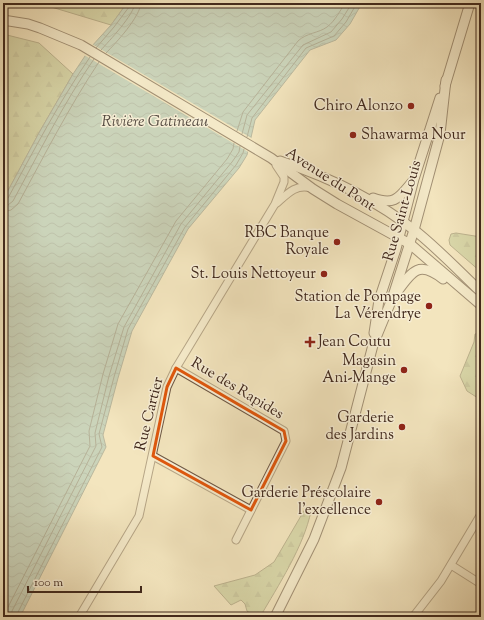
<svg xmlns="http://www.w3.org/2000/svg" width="484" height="620" font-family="'Sorts Mill Goudy',serif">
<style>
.forest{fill:url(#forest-firs);stroke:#7e7757}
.water{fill:url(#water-waves);stroke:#788279}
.pier{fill:#f3e5be}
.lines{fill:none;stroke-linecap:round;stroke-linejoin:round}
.shore{stroke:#6e746a;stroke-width:1}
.minor-casing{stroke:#6e5845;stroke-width:9}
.secondary-casing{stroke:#41291d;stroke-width:11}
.minor{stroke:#f7eed5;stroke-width:7}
.secondary{stroke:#f7eed5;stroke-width:9}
.marked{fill:none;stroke:#e0570d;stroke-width:3;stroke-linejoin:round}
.poi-dot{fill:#8f2418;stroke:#f7eed5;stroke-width:1.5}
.labels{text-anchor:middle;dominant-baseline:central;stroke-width:3;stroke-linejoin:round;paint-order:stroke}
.poi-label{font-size:15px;fill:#41291d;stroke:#f7eed5;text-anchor:end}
.street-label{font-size:15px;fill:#41291d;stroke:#f7eed5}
.water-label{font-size:16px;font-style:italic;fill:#584e44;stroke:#f7eed5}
</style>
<defs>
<pattern id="forest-firs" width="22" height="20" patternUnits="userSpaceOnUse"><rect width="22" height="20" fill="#bbc591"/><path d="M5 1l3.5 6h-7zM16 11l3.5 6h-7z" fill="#a2a97d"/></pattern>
<pattern id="water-waves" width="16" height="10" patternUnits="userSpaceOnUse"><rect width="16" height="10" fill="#9cbeb7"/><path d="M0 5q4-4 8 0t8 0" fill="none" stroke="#819a94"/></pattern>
</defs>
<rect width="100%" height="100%" fill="#f3e5be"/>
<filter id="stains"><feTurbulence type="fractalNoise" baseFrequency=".005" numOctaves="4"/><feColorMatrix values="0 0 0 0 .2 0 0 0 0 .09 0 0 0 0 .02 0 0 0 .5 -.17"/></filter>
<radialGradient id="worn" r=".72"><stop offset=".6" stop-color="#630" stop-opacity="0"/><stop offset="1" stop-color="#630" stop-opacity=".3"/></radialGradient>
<g class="forest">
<path d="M38 3H127L111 25Z"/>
<path d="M3 34 39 43 73 74 40 131 3 200Z"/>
<path d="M456 233 481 237V272L450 245 449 240 451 234Z"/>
<path d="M481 333V400L467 391 460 376 474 342 475 334Z"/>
<path d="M305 509 311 511C304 546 278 586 260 617H255L247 611 245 604 241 600 231 605 214 586 255 575 274 562Z"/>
</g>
<path class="water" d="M127 3H362L350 24 336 40 310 50 255 120 247 155 239 168 188 229 132 331 118 378 103 435 106 447 20 617H3V200L40 131 73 74 91 47 111 25Z"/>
<path class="pier" d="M92 44 253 139 250 153 84 55Z"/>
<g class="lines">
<g class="shore">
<path d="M96 48 114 27 129 7V3"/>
<path d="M101 50C109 41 134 15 135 3"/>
<path d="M106 53C116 43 140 17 141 3"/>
<path d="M237 131 243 112 298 41C306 33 319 33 327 27 335 21 340 11 345 3"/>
<path d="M242 134 247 115 303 45 331 32 342 19 352 3"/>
<path d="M247 137 252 118 306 48 334 36 346 22 357 3"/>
<path d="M3 201 8 198C34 150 59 102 90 57"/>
<path d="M3 206 8 205 13 201C39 153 63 104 94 59"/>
<path d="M3 212 11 210 18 204C44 156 69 107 99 62"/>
<path d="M5 617 7 609 90 446 89 431 103 374 118 324 176 221 227 159 233 149 234 143"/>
<path d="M11 617 12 611 96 446 95 433 109 376 124 327 181 224 232 162 239 152 240 146"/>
<path d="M16 617 17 614 102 447 99 434 114 377 128 329 185 227 236 165 243 153 244 149"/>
</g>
<g class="minor-casing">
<g id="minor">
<path d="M277 203C288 193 296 184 311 188"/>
<path d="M176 368 284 431 286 441 236 540"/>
<path d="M153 456 251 510"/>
<path d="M451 565 481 584"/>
<path d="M79 617 139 516 167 387 176 368 275 204 284 182V177L276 165"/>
<path d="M413 617 441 581 481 514"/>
</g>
</g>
<g class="secondary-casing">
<g id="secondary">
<path d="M3 20 28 24 40 28 81 45 271 158 313 189 337 204 410 244 481 305"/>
<path d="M445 86 470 3"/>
<path d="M280 161C329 177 378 201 418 233 440 251 460 272 481 292"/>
<path d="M373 198C396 206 399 197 413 181"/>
<path d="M397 292C412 271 419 260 443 279"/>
<path d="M374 333 379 300 396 249 414 179 440 98"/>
<path d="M275 617 314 539 341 468 373 345 392 299 414 230 440 134 446 80"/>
</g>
</g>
<use href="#minor" class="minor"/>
<use href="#secondary" class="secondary"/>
</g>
<path d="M0 0H484V620H0ZM176 368 284 431 286 441 251 510 153 456 167 387Z" fill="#f3e5be" fill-opacity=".55" fill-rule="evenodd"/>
<path class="marked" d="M176 368 284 431 286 441 251 510 153 456 167 387Z"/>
<g class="poi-dot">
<circle cx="411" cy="106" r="4"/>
<circle cx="353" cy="135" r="4"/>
<circle cx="337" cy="242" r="4"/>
<circle cx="324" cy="274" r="4"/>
<circle cx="429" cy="306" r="4"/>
<path d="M308 336h4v4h4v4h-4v4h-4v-4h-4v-4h4z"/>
<circle cx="404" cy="370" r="4"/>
<circle cx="402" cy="427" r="4"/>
<circle cx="379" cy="502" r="4"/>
</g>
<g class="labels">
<g class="poi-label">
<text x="403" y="106">Chiro Alonzo</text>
<text x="361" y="135" text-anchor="start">Shawarma Nour</text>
<text x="329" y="233">RBC Banque<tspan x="329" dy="17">Royale</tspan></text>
<text x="316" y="274">St. Louis Nettoyeur</text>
<text x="421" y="297">Station de Pompage<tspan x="421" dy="17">La Vérendrye</tspan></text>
<text x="318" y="342" text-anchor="start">Jean Coutu</text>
<text x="396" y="361">Magasin<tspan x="396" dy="17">Ani-Mange</tspan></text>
<text x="394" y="418">Garderie<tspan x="394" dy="17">des Jardins</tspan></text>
<text x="371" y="493">Garderie Préscolaire<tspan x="371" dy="17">l'excellence</tspan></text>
</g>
<g class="street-label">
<text transform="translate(330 180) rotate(33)">Avenue du Pont</text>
<text transform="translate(403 211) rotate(-74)">Rue Saint-Louis</text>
<text transform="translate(237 389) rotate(31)">Rue des Rapides</text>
<text transform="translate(150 414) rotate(-76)">Rue Cartier</text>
</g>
<g class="water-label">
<text x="155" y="122">Rivière Gatineau</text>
</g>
</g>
<rect width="484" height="620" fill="none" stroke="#f3e5be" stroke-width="16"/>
<rect x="4" y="4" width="476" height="612" fill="none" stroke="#41291d" stroke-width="2"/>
<rect x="8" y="8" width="468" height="604" fill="none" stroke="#41291d"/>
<path d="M28 586v6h113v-6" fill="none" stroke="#41291d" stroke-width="2"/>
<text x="34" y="586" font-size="12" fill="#41291d" stroke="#f7eed5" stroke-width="3" paint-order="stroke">100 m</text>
<rect width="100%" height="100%" filter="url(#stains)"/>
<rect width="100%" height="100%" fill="url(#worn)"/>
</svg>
